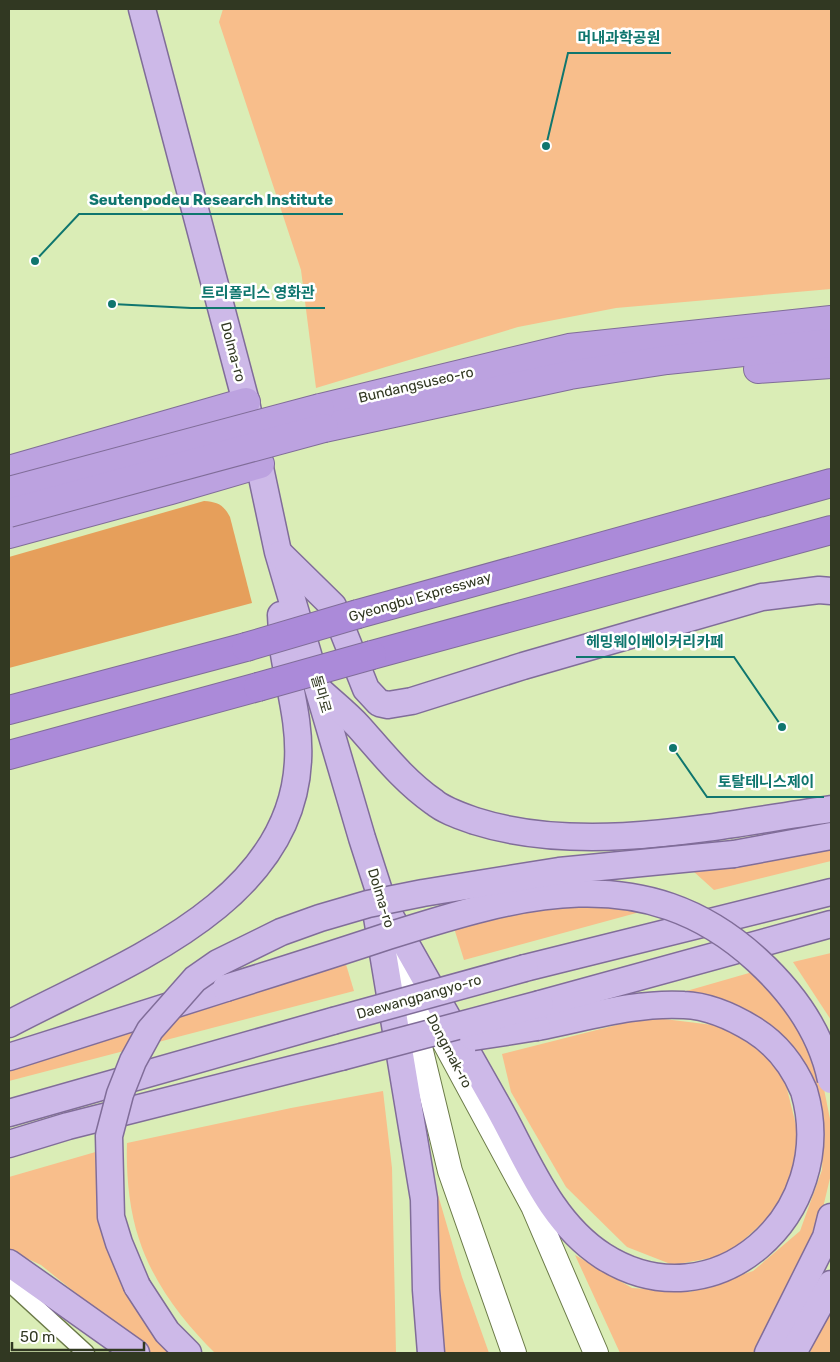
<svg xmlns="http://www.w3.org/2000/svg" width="840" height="1362" font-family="Rubik,'Noto Sans KR',sans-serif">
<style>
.green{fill:#f8be8b}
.forest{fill:#e69f5b}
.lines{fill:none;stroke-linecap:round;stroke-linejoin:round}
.minor-casing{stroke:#6b7a48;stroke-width:19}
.secondary-casing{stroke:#6b7a48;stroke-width:26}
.primary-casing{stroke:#806d99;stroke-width:29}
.trunk-casing{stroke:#806d99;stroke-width:30}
.motorway-casing{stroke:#806d99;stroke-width:30}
.minor{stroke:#fff;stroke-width:16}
.secondary{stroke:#fff;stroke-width:24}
.primary{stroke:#cdb9e8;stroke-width:26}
.trunk{stroke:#bca2e0;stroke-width:28}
.motorway{stroke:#ab8ad9;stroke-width:28}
.primary-bridge-casing{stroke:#806d99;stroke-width:29;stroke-linecap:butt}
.trunk-bridge-casing{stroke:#806d99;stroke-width:30;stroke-linecap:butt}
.motorway-bridge-casing{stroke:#806d99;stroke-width:30;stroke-linecap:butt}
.primary-bridge{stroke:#cdb9e8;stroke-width:26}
.trunk-bridge{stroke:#bca2e0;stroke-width:28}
.motorway-bridge{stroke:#ab8ad9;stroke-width:28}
.labels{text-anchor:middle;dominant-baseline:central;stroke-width:5;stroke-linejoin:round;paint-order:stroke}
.street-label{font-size:14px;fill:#313822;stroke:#fff}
.leader{fill:none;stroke:#0f766e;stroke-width:2}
.callout-dot{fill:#0f766e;stroke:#fff;stroke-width:2}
.callout-label{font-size:15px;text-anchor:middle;font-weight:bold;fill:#0f766e;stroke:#fff;stroke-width:5;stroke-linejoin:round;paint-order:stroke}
</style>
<rect width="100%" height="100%" fill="#daedb6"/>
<g class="green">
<path d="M223 9H831V289L616 308 518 327 316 388 301 270 219 22Z"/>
<path d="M831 845V861L714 890 693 871Z"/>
<path d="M564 906 651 909 464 960 454 928 513 912Z"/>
<path d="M831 953V1020L793 962Z"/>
<path d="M345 961 354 991 9 1081V1067Z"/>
<path d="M756 971 791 1014 821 1074 831 1124V1174L817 1233 760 1353H620L575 1255 632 1288 690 1292 753 1271 800 1231 822 1170 823 1135 801 1061 676 994Z"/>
<path d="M648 1017 721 1026 763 1052 785 1081 800 1141 795 1176 780 1207 727 1255 673 1265 627 1247 566 1187 511 1092 502 1054Z"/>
<path d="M383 1091 392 1168 396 1353H215C184 1323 152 1281 139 1239 129 1209 126 1174 127 1143L291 1108Z"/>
<path d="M99 1151 98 1194 176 1353H150L41 1265 9 1250V1177Z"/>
<path d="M429 1164 462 1277 489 1353H439Z"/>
<path d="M831 1306V1353H810L811 1350Z"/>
</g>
<path class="forest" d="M204 501C217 502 223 504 230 517L252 603 9 668V557Z"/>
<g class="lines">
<g class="minor-casing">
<path id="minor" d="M9 1285 14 1287 86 1353"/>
</g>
<g class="secondary-casing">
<g id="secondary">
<path d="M399 958 533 1206 596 1353"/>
<path d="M413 1018 450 1171 514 1353"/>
</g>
</g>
<g class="primary-casing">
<g id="primary">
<path d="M142 9 246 402 278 552 362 838 389 922"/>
<path d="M280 554 333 606 366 689 379 703 388 705 412 701 523 666 762 597 819 590 831 591"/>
<path d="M320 691C333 703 347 714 359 727 383 754 404 781 434 802 445 811 461 816 475 821 585 856 719 825 831 809"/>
<path d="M734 854 831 836"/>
<path d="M386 909C423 974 460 1039 497 1105 527 1158 549 1221 603 1256 714 1327 840 1214 804 1091 793 1065 778 1045 754 1030 733 1017 710 1006 684 1005 635 1002 585 1018 537 1027"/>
<path d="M377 917 424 1199 426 1290 431 1353"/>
<path d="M525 968 831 892"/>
<path d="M540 1004 831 924"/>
<path d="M9 1024C118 966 291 906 298 761 300 726 291 694 285 660 282 645 282 630 281 615"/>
<path d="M9 1057 226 988"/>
<path d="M9 1113 333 1021"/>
<path d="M9 1144 68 1126 341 1057"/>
<path d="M9 1263 136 1353"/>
<path d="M137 1286 167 1332 188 1353"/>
<path d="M768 1353 826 1237 831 1217"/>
<path d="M793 1353 831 1284"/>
</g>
</g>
<g class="trunk-casing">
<g id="trunk">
<path d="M758 369 831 364"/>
<path d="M320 408 569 348 831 320"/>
<path d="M324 428 570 375 667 360 831 343"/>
<path d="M9 470 246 402"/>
<path d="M9 534 171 490 260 464"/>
</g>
</g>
<g class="motorway-casing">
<g id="motorway">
<path d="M358 614 831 483"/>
<path d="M372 655 831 530"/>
<path d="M9 710 246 647"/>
<path d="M9 755 258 687"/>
</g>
</g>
<use href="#minor" class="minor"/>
<use href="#secondary" class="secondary"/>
<use href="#primary" class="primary"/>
<use href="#trunk" class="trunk"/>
<use href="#motorway" class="motorway"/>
<g class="primary-bridge-casing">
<g id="primary-bridge">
<path d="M226 988C280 971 334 954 388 936 517 895 644 856 757 960 793 993 821 1031 831 1080"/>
<path d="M333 1021 525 968"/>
<path d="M473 1037 537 1027"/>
<path d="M341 1057 540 1004"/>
<path d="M137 1286 119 1243 111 1217 109 1136 120 1094 133 1061 150 1030 195 979 218 963 281 932 320 918 368 904 423 893 559 871 734 854"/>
</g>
</g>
<g class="trunk-bridge-casing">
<g id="trunk-bridge">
<path d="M9 491 320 408"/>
<path d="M9 513 324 428"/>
</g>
</g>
<g class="motorway-bridge-casing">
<g id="motorway-bridge">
<path d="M246 647 358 614"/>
<path d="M258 687 372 655"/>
</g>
</g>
<use href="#primary-bridge" class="primary-bridge"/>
<use href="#trunk-bridge" class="trunk-bridge"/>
<use href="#motorway-bridge" class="motorway-bridge"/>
</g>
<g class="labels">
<g class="street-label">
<text transform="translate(233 352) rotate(75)">Dolma-ro</text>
<text transform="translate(416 385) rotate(-13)">Bundangsuseo-ro</text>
<text transform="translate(420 597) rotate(-16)">Gyeongbu Expressway</text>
<text transform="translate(321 694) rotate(74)">돌마로</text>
<text transform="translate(381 898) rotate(73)">Dolma-ro</text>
<text transform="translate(419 997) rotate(-16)">Daewangpangyo-ro</text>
<text transform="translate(449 1051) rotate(62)">Dongmak-ro</text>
</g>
</g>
<path class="leader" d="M546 146L568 53H671M35 261L79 214H343M112 304L191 308H325M782 727L734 657H576M673 748L707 797H824"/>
<g class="callout-dot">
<circle cx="546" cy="146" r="5"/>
<circle cx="35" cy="261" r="5"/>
<circle cx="112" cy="304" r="5"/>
<circle cx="782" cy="727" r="5"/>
<circle cx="673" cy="748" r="5"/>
</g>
<g class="callout-label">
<text x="619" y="43">머내과학공원</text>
<text x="211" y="205">Seutenpodeu Research Institute</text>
<text x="258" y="298">트리폴리스 영화관</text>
<text x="655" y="647">헤밍웨이베이커리카페</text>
<text x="766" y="787">토탈테니스제이</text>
</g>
<rect width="840" height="1362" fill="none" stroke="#313822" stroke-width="20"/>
<path d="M12 1342v8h132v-8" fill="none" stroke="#313822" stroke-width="2.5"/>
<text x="20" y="1342" font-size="15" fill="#313822" stroke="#ffffff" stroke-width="4" paint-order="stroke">50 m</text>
</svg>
